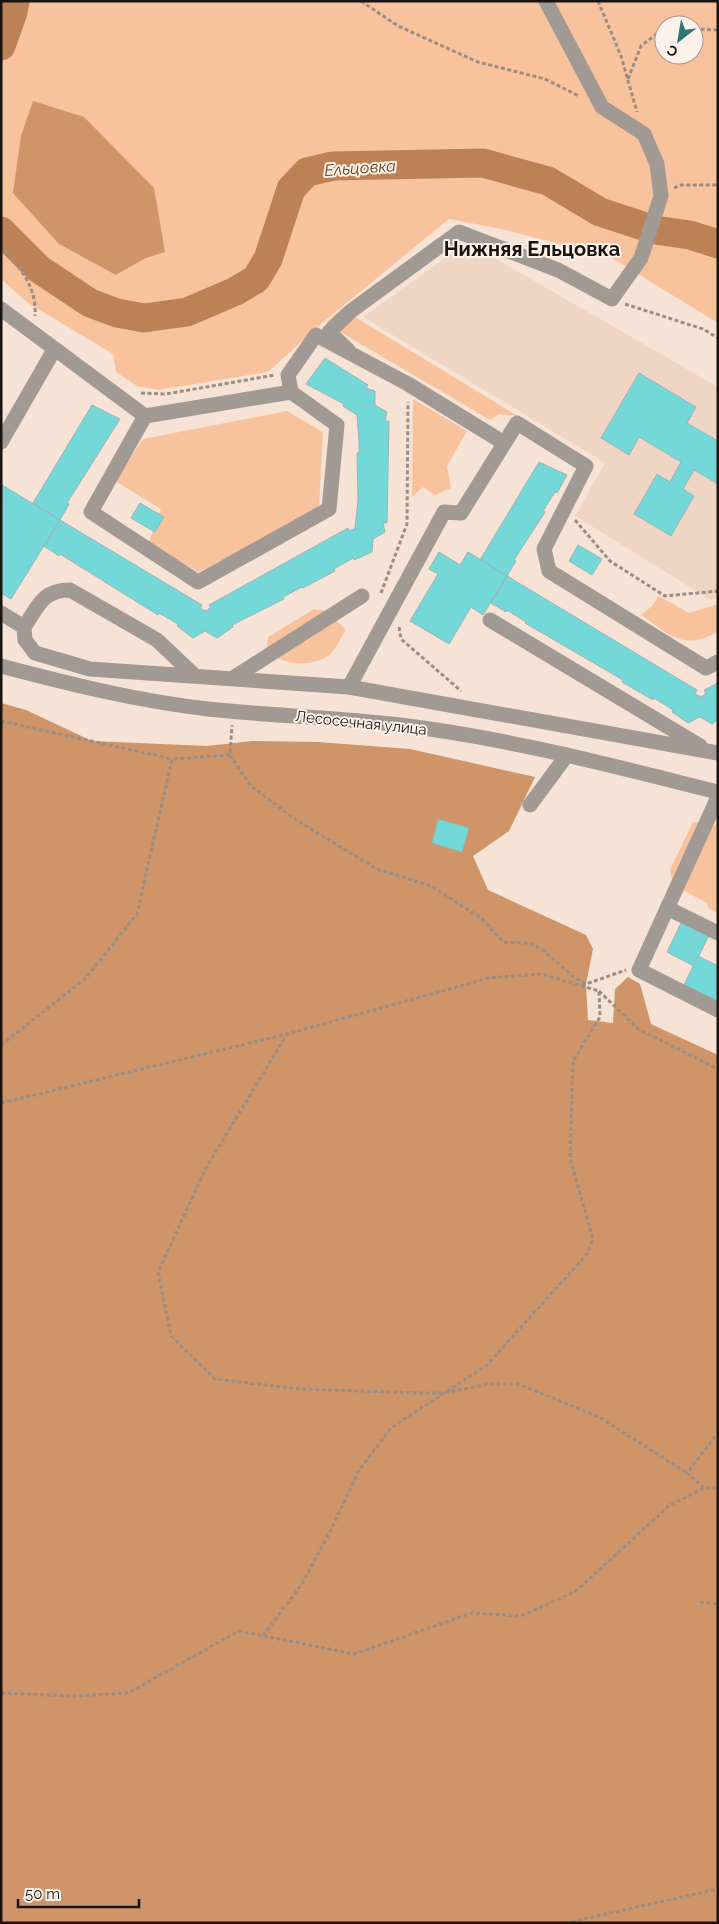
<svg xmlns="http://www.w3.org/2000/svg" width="719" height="1924" font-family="Raleway,sans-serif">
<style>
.built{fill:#efd6c4}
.green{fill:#f8c39c;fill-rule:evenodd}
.forest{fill:#cf9467}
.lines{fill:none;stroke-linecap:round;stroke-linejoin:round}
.river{stroke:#bc8256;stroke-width:29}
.building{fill:#75d8d8;stroke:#9bb3b3}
.path{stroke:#9b8d84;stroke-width:3;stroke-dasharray:4 2.5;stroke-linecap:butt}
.minor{stroke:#a19994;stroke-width:15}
.labels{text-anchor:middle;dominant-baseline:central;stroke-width:4;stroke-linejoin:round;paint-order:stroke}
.street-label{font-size:15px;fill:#1a1410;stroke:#fdf2ea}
.water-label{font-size:16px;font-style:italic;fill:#603816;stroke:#fdf2ea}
.district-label{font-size:20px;font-weight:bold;fill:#1a1410;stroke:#fdf2ea}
</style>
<rect width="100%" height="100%" fill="#f6e3d6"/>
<path class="built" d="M467 242 718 387V597L711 600 575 516 605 463 363 317Z"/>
<g class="green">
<path d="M1 1H718V323L610 257 497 228 449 219 322 323 268 372 158 390 137 386 116 372 113 354 28 303 1 279ZM664 25H694V55H664ZM154 188 146 258 117 275Z"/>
<path d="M342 309 518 416 499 414 490 420 342 333 326 322Z"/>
<path d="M413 399 467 431 447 466 451 488 435 495 423 487 412 497Z"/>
<path d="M287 411 323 432 319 509 199 572 148 544 161 509 115 481 143 439Z"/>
<path d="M659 596 689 613 718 604V632C682 651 670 635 641 615L652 606Z"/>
<path d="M314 609 327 611 346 630C341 637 335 651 328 656 309 668 282 665 266 650L268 637Z"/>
<path d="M693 822 718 825V913L708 908 707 903 673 885 670 870Z"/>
</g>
<g class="forest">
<path d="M33 101 84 117 154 188 165 252 146 258 116 275 59 244 13 193 21 136Z"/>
<path d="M1 703 26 710 92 741 207 746 252 741 318 742 410 749 535 777 509 831 473 856 488 890 586 935 593 949 586 984 588 1020 613 1023 615 989 628 977 640 984 651 1024 718 1055V1923H1Z"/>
</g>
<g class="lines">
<g class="river">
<path d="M1 46 13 12 15 1"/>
<path d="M1 231 39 269 90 303 117 313 144 318 187 312 236 291 256 279 268 259 291 189 307 172 333 166 483 163 548 181 600 212 655 230 690 235 718 244"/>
</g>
</g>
<g class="building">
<path d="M325 358 368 385 366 388 375 391V405L387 412 385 421H389L387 523H383L385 532 373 539 372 552 354 560 353 558 334 569 335 571 303 588 302 587 283 597 284 599 232 625 233 627 217 638 205 631 193 638 177 626 178 624 159 613 158 615 60 554 59 556 44 546 60 520 202 605 200 608 205 611 211 608 209 605 348 528 350 531 355 528 358 500 357 453H359V442L357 415 343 406 344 404 306 384Z"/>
<path d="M639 373 696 407 687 423 718 441V484L694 470 683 489 694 496 671 536 634 514 657 474 670 482 681 462 639 437 629 455 601 438Z"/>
<path d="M92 405 120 419 67 503 69 504 60 520 33 503Z"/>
<path d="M539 462 567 475 557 493 555 492 543 511 545 512 514 560 516 561 507 576 480 560Z"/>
<path d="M2 485 60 520 11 599 1 593Z"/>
<path d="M140 503 164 517 155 532 131 518Z"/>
<path d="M578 545 602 559 592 575 569 561Z"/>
<path d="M439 552 460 565 468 552 507 576 483 615 471 607 449 644 410 621 438 574 429 569Z"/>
<path d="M507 576 697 690 695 694 701 697 706 694 704 690 718 683V719L712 724 700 717 688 723 672 712 673 710 654 698 653 700 622 682 623 680 525 623 526 622 507 610 506 612 491 603Z"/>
<path d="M438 819 469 828 462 852 432 843Z"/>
<path d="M682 921 709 935 694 966 667 952Z"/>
<path d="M698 956 718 966V1001L684 985Z"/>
</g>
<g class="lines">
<g class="path">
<path d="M361 1 398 26 478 62 545 79 579 96"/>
<path d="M598 1 621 56 637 112"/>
<path d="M694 29 718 30"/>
<path d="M628 79 641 46 664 28"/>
<path d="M674 188 680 185H718"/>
<path d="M1 247C20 267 37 287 35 316"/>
<path d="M625 304 703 329 718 338"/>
<path d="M141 393 166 394 275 375"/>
<path d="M575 520 610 561 665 596 718 591"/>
<path d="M381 593 407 524 408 402"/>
<path d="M399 627 401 639 461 691"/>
<path d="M1 721 172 759"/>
<path d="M230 755 251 786 296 820 377 869 431 886 481 918 503 942C512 943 523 942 531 944 551 951 566 976 586 984L626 970"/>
<path d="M599 991 638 1029 718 1069"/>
<path d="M1 1045 86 978 137 914 172 759 230 755 232 725"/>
<path d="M1 1103 287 1034 206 1168 158 1272 171 1336 215 1379 300 1389 419 1393H445L488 1384H518L599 1417 687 1473"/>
<path d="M704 1488 687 1473 718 1433"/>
<path d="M700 1602 718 1604"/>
<path d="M263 1636 302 1584 332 1528 359 1470 392 1427 486 1366 587 1254 593 1239 570 1158 573 1061 600 1017 599 991 542 974 489 978 287 1034"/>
<path d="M1 1693 72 1696 128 1693 239 1631 354 1654 472 1613 521 1616 576 1591 670 1505 704 1488H718"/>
<path d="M565 1923 718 1889"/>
</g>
<g class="minor">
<path d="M1 309 145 416 291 392 288 375 316 335 408 384 504 443"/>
<path d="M348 350 329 332 351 311 459 232 558 270 612 299 641 258 661 196 657 164 644 134 602 107 546 1"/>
<path d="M145 416 91 512 198 582 329 509 337 425 291 392"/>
<path d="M1 442 54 350"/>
<path d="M1 613 24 627"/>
<path d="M490 620 700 746"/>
<path d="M1 666C69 684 138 701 208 709 272 716 337 717 400 725 508 738 613 766 718 792"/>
<path d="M195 676 157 640 70 590C42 590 38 607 24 627L25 640 35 653 90 669 349 687 718 753"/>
<path d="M233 678 362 596"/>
<path d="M349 687 444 512 461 513 517 423 586 466 544 549 549 571 706 668 718 662"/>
<path d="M718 797 639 970 718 1010"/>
<path d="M530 805 567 755"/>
<path d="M667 908 718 933"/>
</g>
</g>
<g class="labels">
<g class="street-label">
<text transform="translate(361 723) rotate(6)">Лесосечная улица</text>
</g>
<g class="water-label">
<text transform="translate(360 168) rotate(-4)">Ельцовка</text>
</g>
<g class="district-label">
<text x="532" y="249">Нижняя Ельцовка</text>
</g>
</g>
<rect width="719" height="1924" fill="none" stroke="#1a1410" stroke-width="5"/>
<g transform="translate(679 40) rotate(211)"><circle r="24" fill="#fdf2ea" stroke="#a29993"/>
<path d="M0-4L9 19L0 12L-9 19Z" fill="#2d7778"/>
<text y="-8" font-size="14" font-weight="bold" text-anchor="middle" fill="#1a1410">С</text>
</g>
<path d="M18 1899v8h121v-8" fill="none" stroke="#1a1410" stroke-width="2.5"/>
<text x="25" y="1899" font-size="15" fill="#1a1410" stroke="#fdf2ea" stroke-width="4" paint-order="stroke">50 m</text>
</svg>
